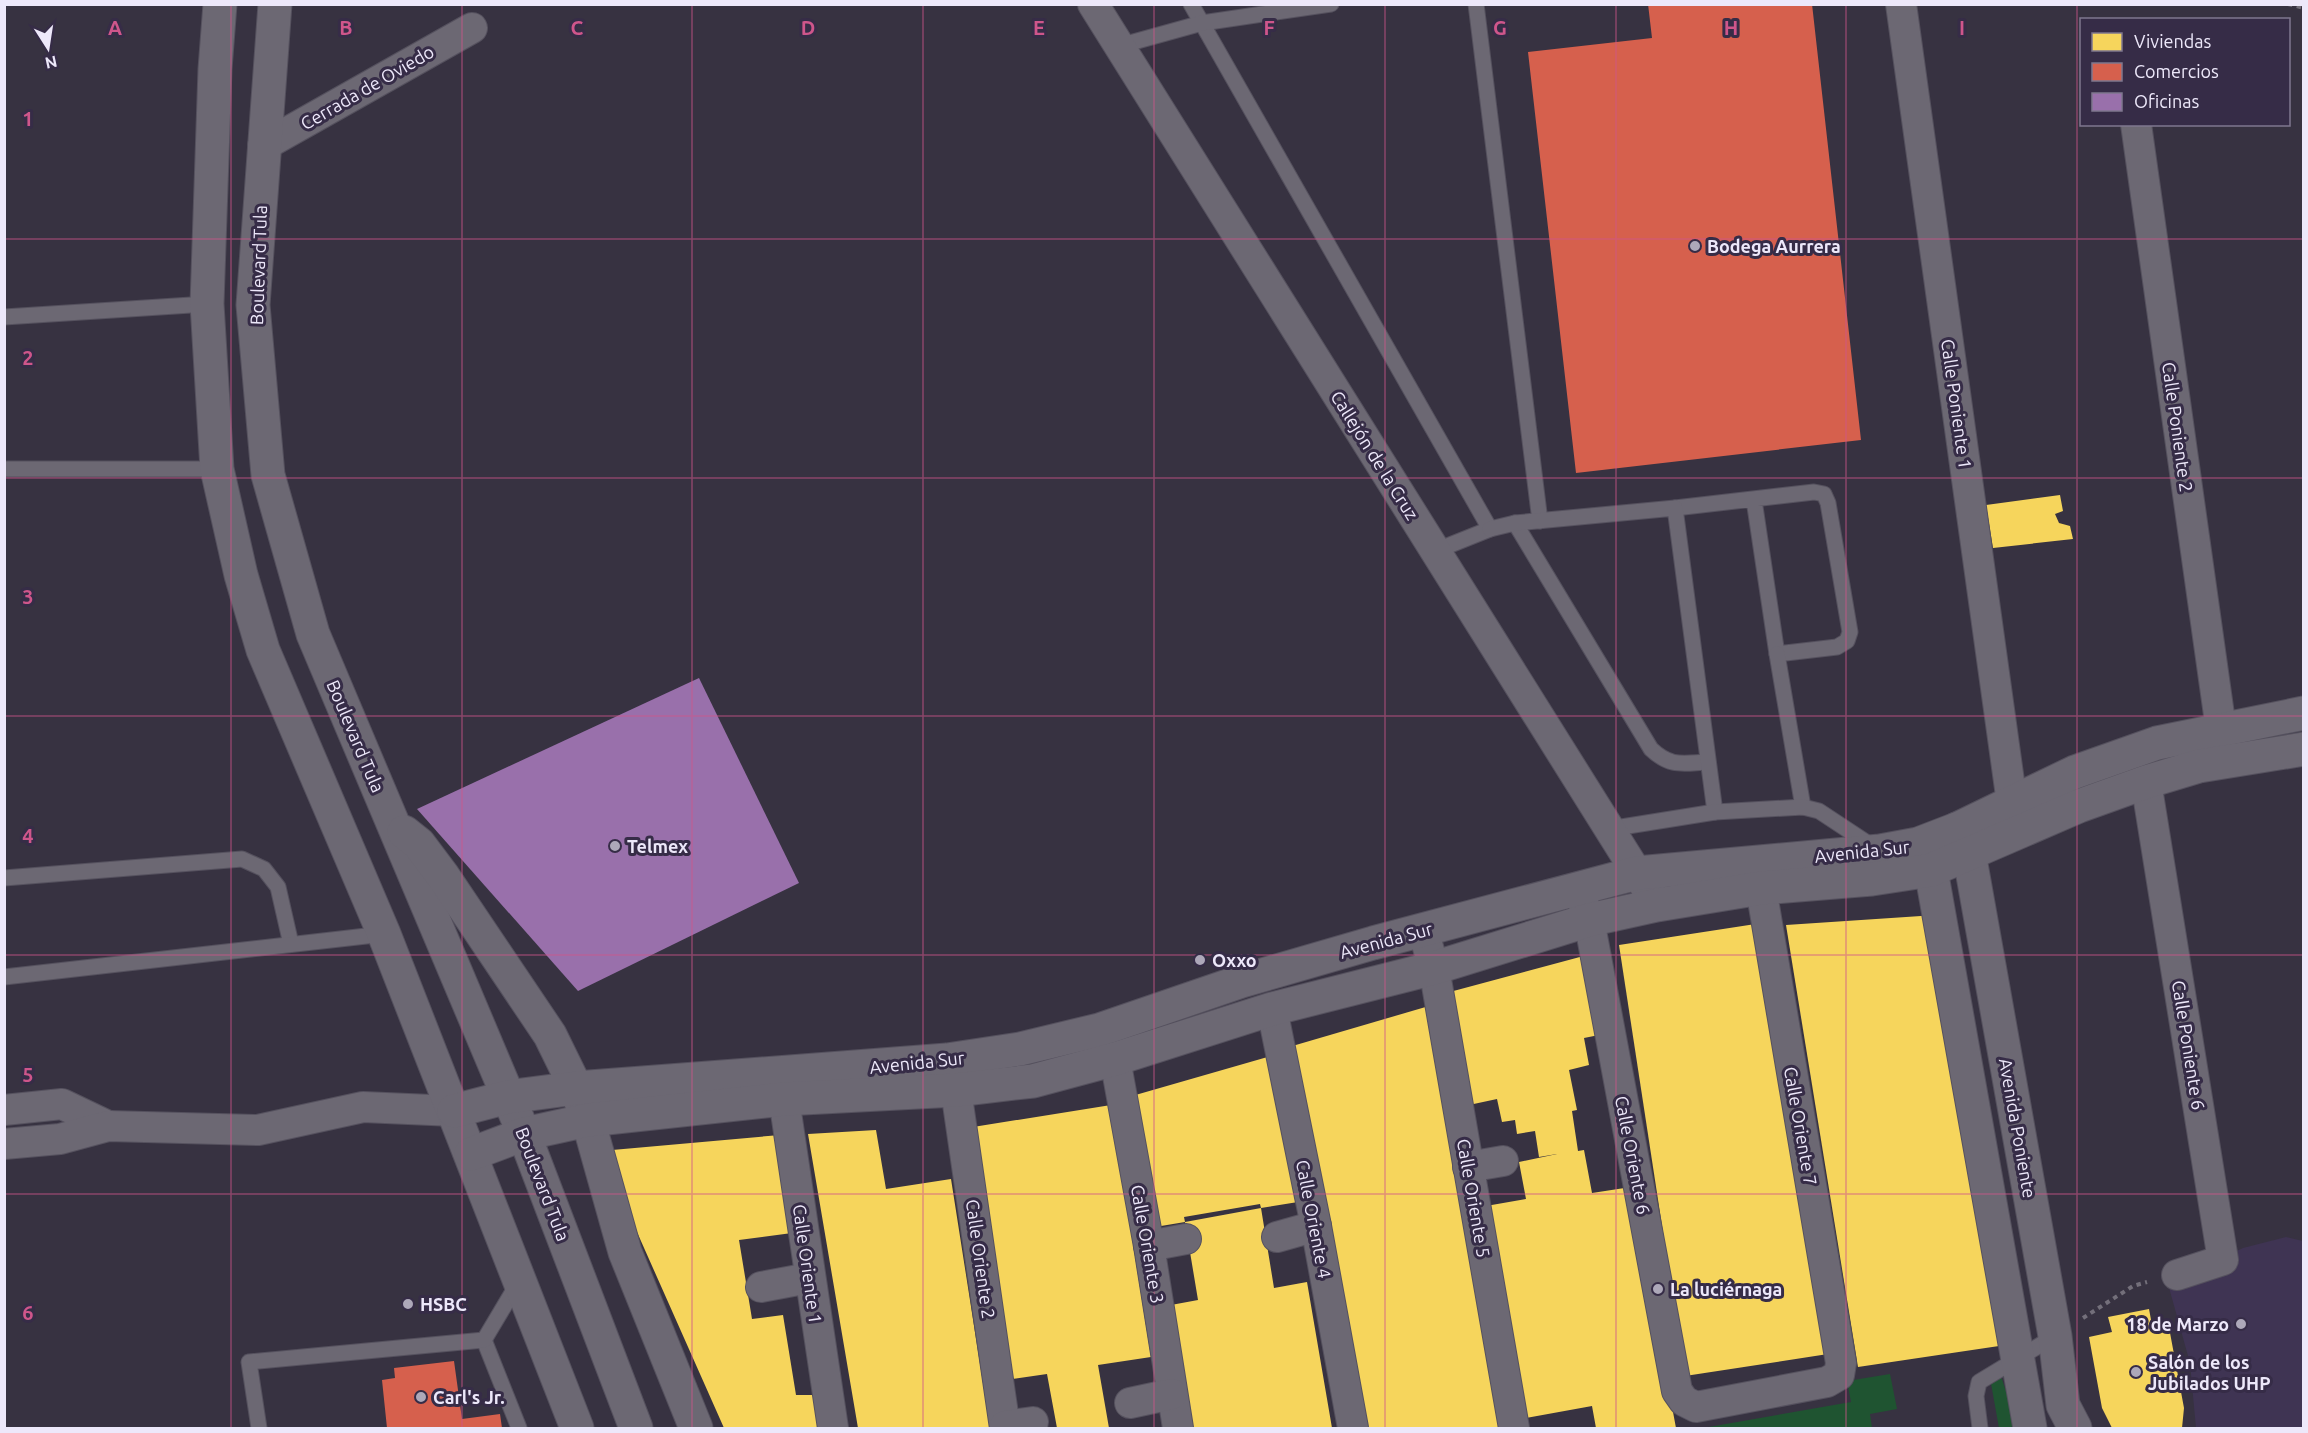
<svg xmlns="http://www.w3.org/2000/svg" width="2308" height="1433" font-family="Ubuntu,sans-serif">
<style>
.built{fill:#3f3453}
.green{fill:#1f5431}
.homes{fill:#f6d55c}
.shops{fill:#d6604d}
.offices{fill:#9970ab}
.lines{fill:none;stroke-linecap:round;stroke-linejoin:round}
.service-casing{stroke:#55515e;stroke-width:17}
.minor-casing{stroke:#55515e;stroke-width:32}
.tertiary-casing{stroke:#55515e;stroke-width:35}
.secondary-casing{stroke:#55515e;stroke-width:35}
.path{stroke:#736f7a;stroke-width:4;stroke-dasharray:4.5 4.5;stroke-linecap:butt}
.service{stroke:#6c6873;stroke-width:15}
.minor{stroke:#6c6873;stroke-width:30}
.tertiary{stroke:#6c6873;stroke-width:33}
.secondary{stroke:#6c6873;stroke-width:33}
.grid{fill:none;stroke:#cf568b;stroke-width:1.5;stroke-opacity:0.55}
.poi-dot{fill:#ada8b9;stroke:#362c47;stroke-width:2}
.labels{text-anchor:middle;dominant-baseline:central;stroke-width:6;stroke-linejoin:round;paint-order:stroke}
.street-label{font-size:18px;fill:#ede8fa;stroke:#362c47}
.poi-label{font-size:18px;font-weight:bold;fill:#ede8fa;stroke:#362c47;text-anchor:start}
.grid-label{font-size:20px;text-anchor:middle;font-weight:bold;fill:#cf568b;stroke:#362c47;stroke-width:6;stroke-linejoin:round;paint-order:stroke}
</style>
<rect width="100%" height="100%" fill="#373241"/>
<path class="built" d="M2286 1237 2303 1241V1428H2196L2190 1363 2168 1284 2243 1248Z"/>
<g class="green">
<path d="M1988 1367H1998L2018 1428H1999Z"/>
<path d="M1890 1374 1897 1409 1870 1414 1872 1428H1703L1851 1402 1847 1381Z"/>
</g>
<g class="homes">
<path d="M2060 495 2063 511 2055 514 2059 523 2070 526 2073 539 1993 548 1986 505Z"/>
<path d="M1936 915 1999 1346 1858 1367 1786 925Z"/>
<path d="M1762 923 1828 1354 1685 1376 1619 945Z"/>
<path d="M1591 954 1599 1035 1584 1038 1589 1065 1569 1070 1577 1110 1572 1111 1578 1151 1584 1150 1592 1193 1631 1187 1676 1428H1596L1592 1406 1526 1418 1486 1206 1526 1199 1519 1162 1557 1154 1539 1157 1535 1131 1517 1134 1515 1120 1502 1122 1497 1099 1469 1105 1446 993Z"/>
<path d="M1429 1006 1504 1428H1357L1289 1047Z"/>
<path d="M1271 1056 1298 1202 1261 1208 1260 1204 1184 1217 1185 1222 1155 1227 1132 1096Z"/>
<path d="M1111 1105 1151 1357 1098 1365 1109 1428H1057L1047 1374 1012 1379 973 1127Z"/>
<path d="M876 1130 886 1189 951 1179 990 1428H858L808 1134Z"/>
<path d="M780 1135 792 1233 739 1240 752 1319 783 1315 796 1395H824L831 1428H724L601 1151Z"/>
<path d="M1261 1208 1274 1288 1307 1282 1332 1428H1192L1171 1305 1198 1300 1185 1222Z"/>
<path d="M2149 1309 2152 1325 2168 1322 2184 1408 2182 1428H2112L2102 1408 2089 1337 2112 1332 2108 1317Z"/>
</g>
<g class="shops">
<path d="M1648 4H1812L1861 440 1576 473 1528 52 1652 38Z"/>
<path d="M454 1361 462 1419 500 1414 502 1428H387L382 1380 395 1378 394 1368Z"/>
</g>
<path class="offices" d="M699 678 799 883 578 991 417 809Z"/>
<g class="lines">
<g class="service-casing">
<g id="service">
<path d="M1191 4 1490 529 1435 551"/>
<path d="M1476 4 1540 521"/>
<path d="M1119 46 1202 23 1331 4"/>
<path d="M4 317 207 304"/>
<path d="M4 469H217"/>
<path d="M1675 508 1814 492 1824 494 1828 503 1850 632 1847 641 1837 647 1777 654 1754 500"/>
<path d="M1515 523 1651 749C1671 768 1683 763 1708 762"/>
<path d="M1490 529 1515 523 1675 508 1715 812"/>
<path d="M1777 654 1803 807"/>
<path d="M1609 829 1715 812 1803 807 1819 811 1875 848"/>
<path d="M4 878 242 859 264 869 278 887 291 944"/>
<path d="M4 977 384 934"/>
<path d="M484 1340 519 1428"/>
<path d="M259 1428 249 1362 484 1340 518 1283"/>
<path d="M1980 1428 1976 1396 1979 1382 2055 1336"/>
</g>
</g>
<g class="minor-casing">
<g id="minor">
<path d="M1093 4 1657 905"/>
<path d="M1901 4 2012 803"/>
<path d="M2136 124 2221 729"/>
<path d="M263 146 472 28"/>
<path d="M2146 782 2223 1260 2177 1275"/>
<path d="M1581 896 1589 920 1677 1391 1684 1401 1696 1407 1827 1382 1839 1375 1841 1363 1761 888"/>
<path d="M1423 930 1434 968 1514 1428"/>
<path d="M1272 1009 1316 1226 1353 1428"/>
<path d="M1115 1059 1149 1246 1178 1428"/>
<path d="M956 1090 1005 1428"/>
<path d="M784 1099 833 1428"/>
<path d="M4 1110 62 1104 108 1126"/>
<path d="M4 1144 60 1139 108 1126 258 1130 363 1107 454 1111"/>
<path d="M1468 1167 1503 1161"/>
<path d="M1277 1237 1316 1226"/>
<path d="M1149 1246 1186 1239"/>
<path d="M761 1287 809 1278"/>
<path d="M1130 1403 1172 1394"/>
<path d="M1005 1426 1033 1422"/>
</g>
</g>
<g class="tertiary-casing">
<g id="tertiary">
<path d="M1957 829 1969 853 2055 1336 2063 1405 2075 1428"/>
<path d="M1919 846 1931 870 2030 1428"/>
<path d="M578 1094 588 1120 625 1252 696 1428"/>
</g>
</g>
<g class="secondary-casing">
<g id="secondary">
<path d="M220 4 215 69 207 304 217 469 241 575 263 650 384 934 577 1428"/>
<path d="M275 4 253 305 268 475 313 634 524 1134 636 1428"/>
<path d="M404 832 419 844 443 876 550 1035 576 1088"/>
<path d="M454 1111 508 1097 576 1088 947 1060 1020 1049 1099 1030 1242 981 1373 943 1637 873 1880 851 1918 844 1957 829 2075 772 2157 743 2304 713"/>
<path d="M471 1154 524 1134 588 1120 784 1099 956 1090 1033 1081 1115 1059 1272 1009 1434 968 1589 920 1657 905 1761 888 1872 879 1931 870 2079 806 2146 782 2199 766 2304 749"/>
</g>
</g>
<g class="path">
<path d="M2288 4 2304 8"/>
<path d="M2083 1318 2133 1286 2147 1282"/>
</g>
<use href="#service" class="service"/>
<use href="#minor" class="minor"/>
<use href="#tertiary" class="tertiary"/>
<use href="#secondary" class="secondary"/>
</g>
<path class="grid" d="M231 4V1428M462 4V1428M692 4V1428M923 4V1428M1154 4V1428M1385 4V1428M1616 4V1428M1846 4V1428M2077 4V1428M4 239H2304M4 478H2304M4 716H2304M4 955H2304M4 1194H2304"/>
<g class="poi-dot">
<circle cx="1695" cy="246" r="6"/>
<circle cx="615" cy="846" r="6"/>
<circle cx="1200" cy="960" r="6"/>
<circle cx="1658" cy="1289" r="6"/>
<circle cx="408" cy="1304" r="6"/>
<circle cx="2241" cy="1324" r="6"/>
<circle cx="2136" cy="1372" r="6"/>
<circle cx="421" cy="1397" r="6"/>
</g>
<g class="labels">
<g class="street-label">
<text transform="translate(367 87) rotate(-30)">Cerrada de Oviedo</text>
<text transform="translate(258 265) rotate(-88)">Boulevard Tula</text>
<text transform="translate(1957 404) rotate(82)">Calle Poniente 1</text>
<text transform="translate(2178 427) rotate(82)">Calle Poniente 2</text>
<text transform="translate(1375 455) rotate(58)">Callejón de la Cruz</text>
<text transform="translate(356 736) rotate(67)">Boulevard Tula</text>
<text transform="translate(1862 851) rotate(-6)">Avenida Sur</text>
<text transform="translate(1386 940) rotate(-15)">Avenida Sur</text>
<text transform="translate(2189 1045) rotate(81)">Calle Poniente 6</text>
<text transform="translate(917 1062) rotate(-6)">Avenida Sur</text>
<text transform="translate(1801 1126) rotate(80)">Calle Oriente 7</text>
<text transform="translate(2018 1128) rotate(80)">Avenida Poniente</text>
<text transform="translate(1633 1155) rotate(79)">Calle Oriente 6</text>
<text transform="translate(543 1184) rotate(69)">Boulevard Tula</text>
<text transform="translate(1474 1198) rotate(80)">Calle Oriente 5</text>
<text transform="translate(1314 1219) rotate(79)">Calle Oriente 4</text>
<text transform="translate(1148 1244) rotate(80)">Calle Oriente 3</text>
<text transform="translate(981 1259) rotate(82)">Calle Oriente 2</text>
<text transform="translate(808 1264) rotate(82)">Calle Oriente 1</text>
</g>
<g class="poi-label">
<text x="1707" y="246">Bodega Aurrera</text>
<text x="627" y="846">Telmex</text>
<text x="1212" y="960">Oxxo</text>
<text x="1670" y="1289">La luciérnaga</text>
<text x="420" y="1304">HSBC</text>
<text x="2229" y="1324" text-anchor="end">18 de Marzo</text>
<text x="2148" y="1362">Salón de los<tspan x="2148" dy="21">Jubilados UHP</tspan></text>
<text x="433" y="1397">Carl's Jr.</text>
</g>
</g>
<g class="grid-label">
<text x="115" y="35">A</text>
<text x="346" y="35">B</text>
<text x="577" y="35">C</text>
<text x="808" y="35">D</text>
<text x="1039" y="35">E</text>
<text x="1269" y="35">F</text>
<text x="1500" y="35">G</text>
<text x="1731" y="35">H</text>
<text x="1962" y="35">I</text>
<text x="28" y="126">1</text>
<text x="28" y="365">2</text>
<text x="28" y="604">3</text>
<text x="28" y="843">4</text>
<text x="28" y="1082">5</text>
<text x="28" y="1320">6</text>
</g>
<rect width="2308" height="1433" fill="none" stroke="#ede8fa" stroke-width="12"/>
<rect x="2080" y="18" width="210" height="108" fill="#362c47" stroke="#7f778f" stroke-width="1.5"/>
<rect x="2092" y="33" width="30" height="18" fill="#f6d55c" stroke="#7f778f" stroke-width="1.5"/>
<text x="2134" y="48" font-size="18" fill="#ede8fa">Viviendas</text>
<rect x="2092" y="63" width="30" height="18" fill="#d6604d" stroke="#7f778f" stroke-width="1.5"/>
<text x="2134" y="78" font-size="18" fill="#ede8fa">Comercios</text>
<rect x="2092" y="93" width="30" height="18" fill="#9970ab" stroke="#7f778f" stroke-width="1.5"/>
<text x="2134" y="108" font-size="18" fill="#ede8fa">Oficinas</text>
<g transform="translate(48 48) rotate(168)" stroke="#362c47" stroke-width="4.5" paint-order="stroke">
<path d="M0-4.5L10 22L0 15L-10 22Z" fill="#ede8fa"/>
<text y="-9" font-size="16" font-weight="bold" text-anchor="middle" fill="#ede8fa">N</text>
</g>
</svg>
